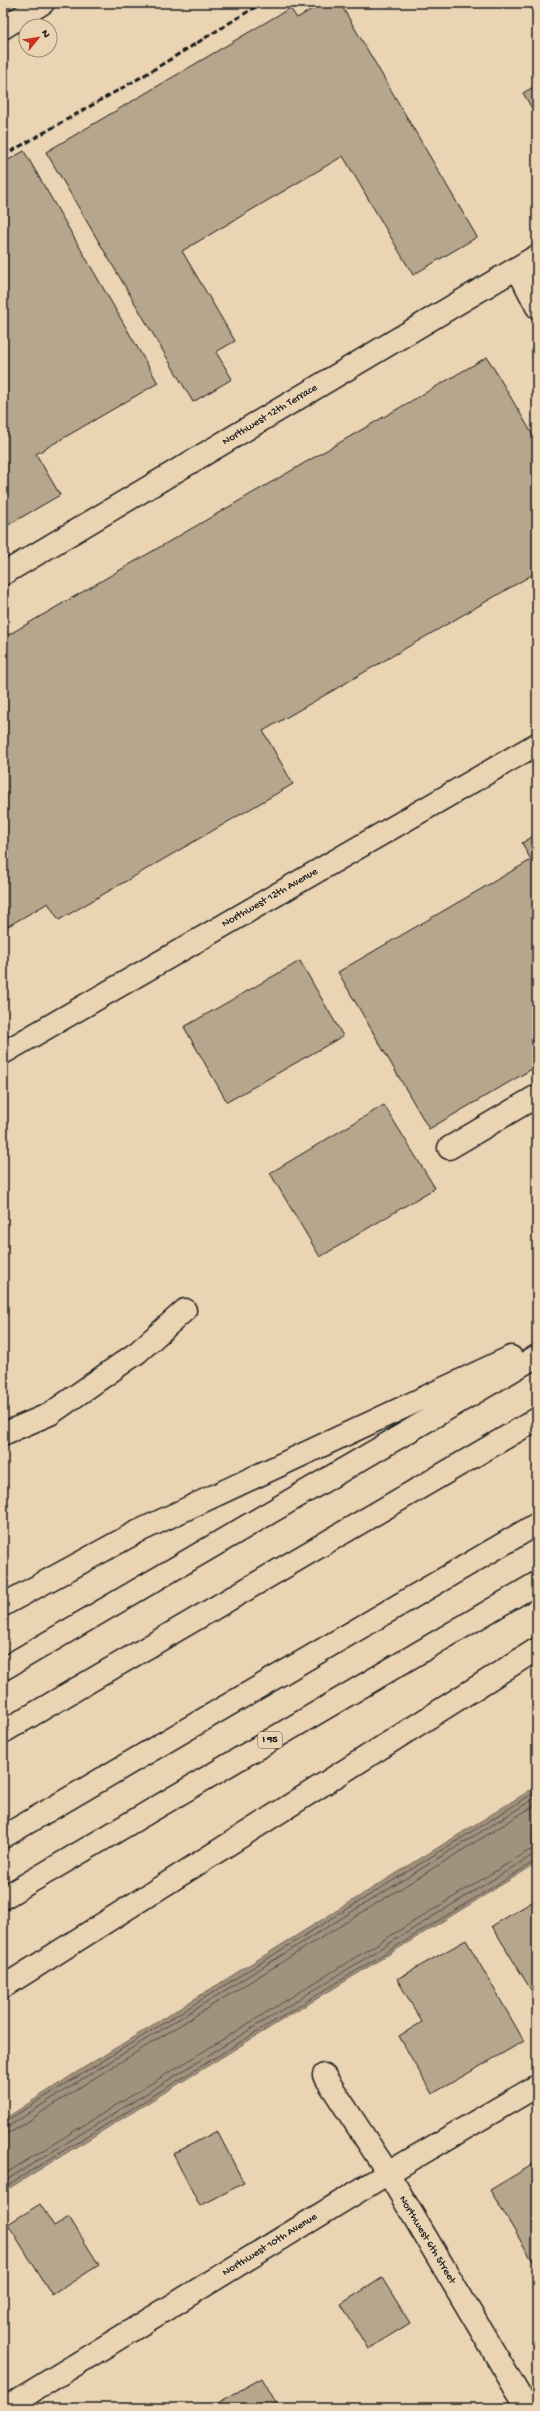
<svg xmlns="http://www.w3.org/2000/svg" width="540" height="2411" font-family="'Gochi Hand',sans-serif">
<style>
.water{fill:#a1927e;stroke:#6c6357}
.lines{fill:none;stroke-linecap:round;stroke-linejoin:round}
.shore{stroke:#514b43;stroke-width:1}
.building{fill:#b7a68e;stroke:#1c1c1c}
.service-casing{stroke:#1c1c1c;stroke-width:25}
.minor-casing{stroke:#1c1c1c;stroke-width:25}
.motorway-casing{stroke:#1c1c1c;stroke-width:25}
.service{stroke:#ead4b3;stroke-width:22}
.minor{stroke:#ead4b3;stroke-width:22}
.motorway{stroke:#ead4b3;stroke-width:22}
.rail{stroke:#1c1c1c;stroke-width:3;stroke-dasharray:6 3;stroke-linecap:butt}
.labels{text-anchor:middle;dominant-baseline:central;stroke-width:4;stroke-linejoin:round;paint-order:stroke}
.shield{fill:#ead4b3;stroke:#5a5349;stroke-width:1}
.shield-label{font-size:10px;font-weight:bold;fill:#1c1c1c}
.street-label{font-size:11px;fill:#1c1c1c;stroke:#ead4b3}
</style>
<rect width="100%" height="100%" fill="#ead4b3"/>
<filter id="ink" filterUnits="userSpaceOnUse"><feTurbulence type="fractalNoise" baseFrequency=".025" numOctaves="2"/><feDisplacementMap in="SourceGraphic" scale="8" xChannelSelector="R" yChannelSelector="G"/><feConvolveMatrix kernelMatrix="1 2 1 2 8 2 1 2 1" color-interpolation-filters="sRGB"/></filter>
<g filter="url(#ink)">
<path class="water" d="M537 1786V1863L3 2192V2120L77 2072Z"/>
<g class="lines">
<g class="shore">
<path d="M3 2123 537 1791"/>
<path d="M3 2128 9 2126 82 2079 537 1797"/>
<path d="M3 2134 13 2131 85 2084 537 1804"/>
<path d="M3 2175 528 1851 537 1849"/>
<path d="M3 2182 531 1856 537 1855"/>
<path d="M3 2188 537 1860"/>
</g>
</g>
<g class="building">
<path d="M322 3H340L477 237 413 275 343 156 182 251 235 341 216 352 232 379 193 402 46 152 290 8 297 18Z"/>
<path d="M537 85V117L523 93Z"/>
<path d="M24 151 158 383 36 454 60 495 3 528V163Z"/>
<path d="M487 357 537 442V572L263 731 293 784 59 920 48 903 3 929V638Z"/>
<path d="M537 834V1066L429 1129 338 972 531 860 522 843Z"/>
<path d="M300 961 343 1036 227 1102 184 1027Z"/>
<path d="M384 1105 435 1188 320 1257 270 1173Z"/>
<path d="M537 1899V1991L533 1993 492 1926Z"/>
<path d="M466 1940 524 2041 432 2094 399 2036 422 2022 397 1979Z"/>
<path d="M217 2131 244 2183 200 2206 173 2154Z"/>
<path d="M537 2162V2268L490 2190Z"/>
<path d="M40 2204 54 2226 69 2217 99 2265 52 2295 8 2224Z"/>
<path d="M382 2278 410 2323 368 2349 341 2304Z"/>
<path d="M3 2311 7 2317 3 2319Z"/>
<path d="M262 2378 279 2408H209Z"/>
</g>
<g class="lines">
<g class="service-casing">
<g id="service">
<path d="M3 28 43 3"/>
<path d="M449 1148 537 1096"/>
<path d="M3 1434 50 1414 138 1352 185 1310"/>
</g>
</g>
<g class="minor-casing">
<g id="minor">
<path d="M517 268 537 307"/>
<path d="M3 574 537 256"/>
<path d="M3 1053 537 744"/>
<path d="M324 2075 388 2173 527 2408"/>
<path d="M5 2408 388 2173 537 2086"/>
</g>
</g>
<g class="motorway-casing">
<g id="motorway">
<path d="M3 1605 137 1532 511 1357"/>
<path d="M3 1669 537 1356"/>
<path d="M3 1732 537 1419"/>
<path d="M3 1837 537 1524"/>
<path d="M3 1898 537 1583"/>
<path d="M3 1987 537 1649"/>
</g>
</g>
<use href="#service" class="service"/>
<use href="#minor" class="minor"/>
<use href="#motorway" class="motorway"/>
<path class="rail" d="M3 156 143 76 262 3"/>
</g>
</g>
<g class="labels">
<rect class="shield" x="258" y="1732" width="24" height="16" rx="3"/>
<g class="shield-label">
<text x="270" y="1740">I 95</text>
</g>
<g class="street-label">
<text transform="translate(270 415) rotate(-31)">Northwest 12th Terrace</text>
<text transform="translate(270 898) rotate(-30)">Northwest 12th Avenue</text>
<text transform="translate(427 2240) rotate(59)">Northwest 6th Street</text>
<text transform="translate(270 2245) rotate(-32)">Northwest 10th Avenue</text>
</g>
</g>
<rect width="540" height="2411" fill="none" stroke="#ead4b3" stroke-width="16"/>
<rect x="8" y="8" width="524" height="2395" fill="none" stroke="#1c1c1c" stroke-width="1.5" filter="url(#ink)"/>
<g transform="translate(38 38) rotate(60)"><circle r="19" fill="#ead4b3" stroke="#988a77"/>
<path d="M0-3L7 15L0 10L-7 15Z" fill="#c8321e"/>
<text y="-6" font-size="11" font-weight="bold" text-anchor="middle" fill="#1c1c1c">N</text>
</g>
</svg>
